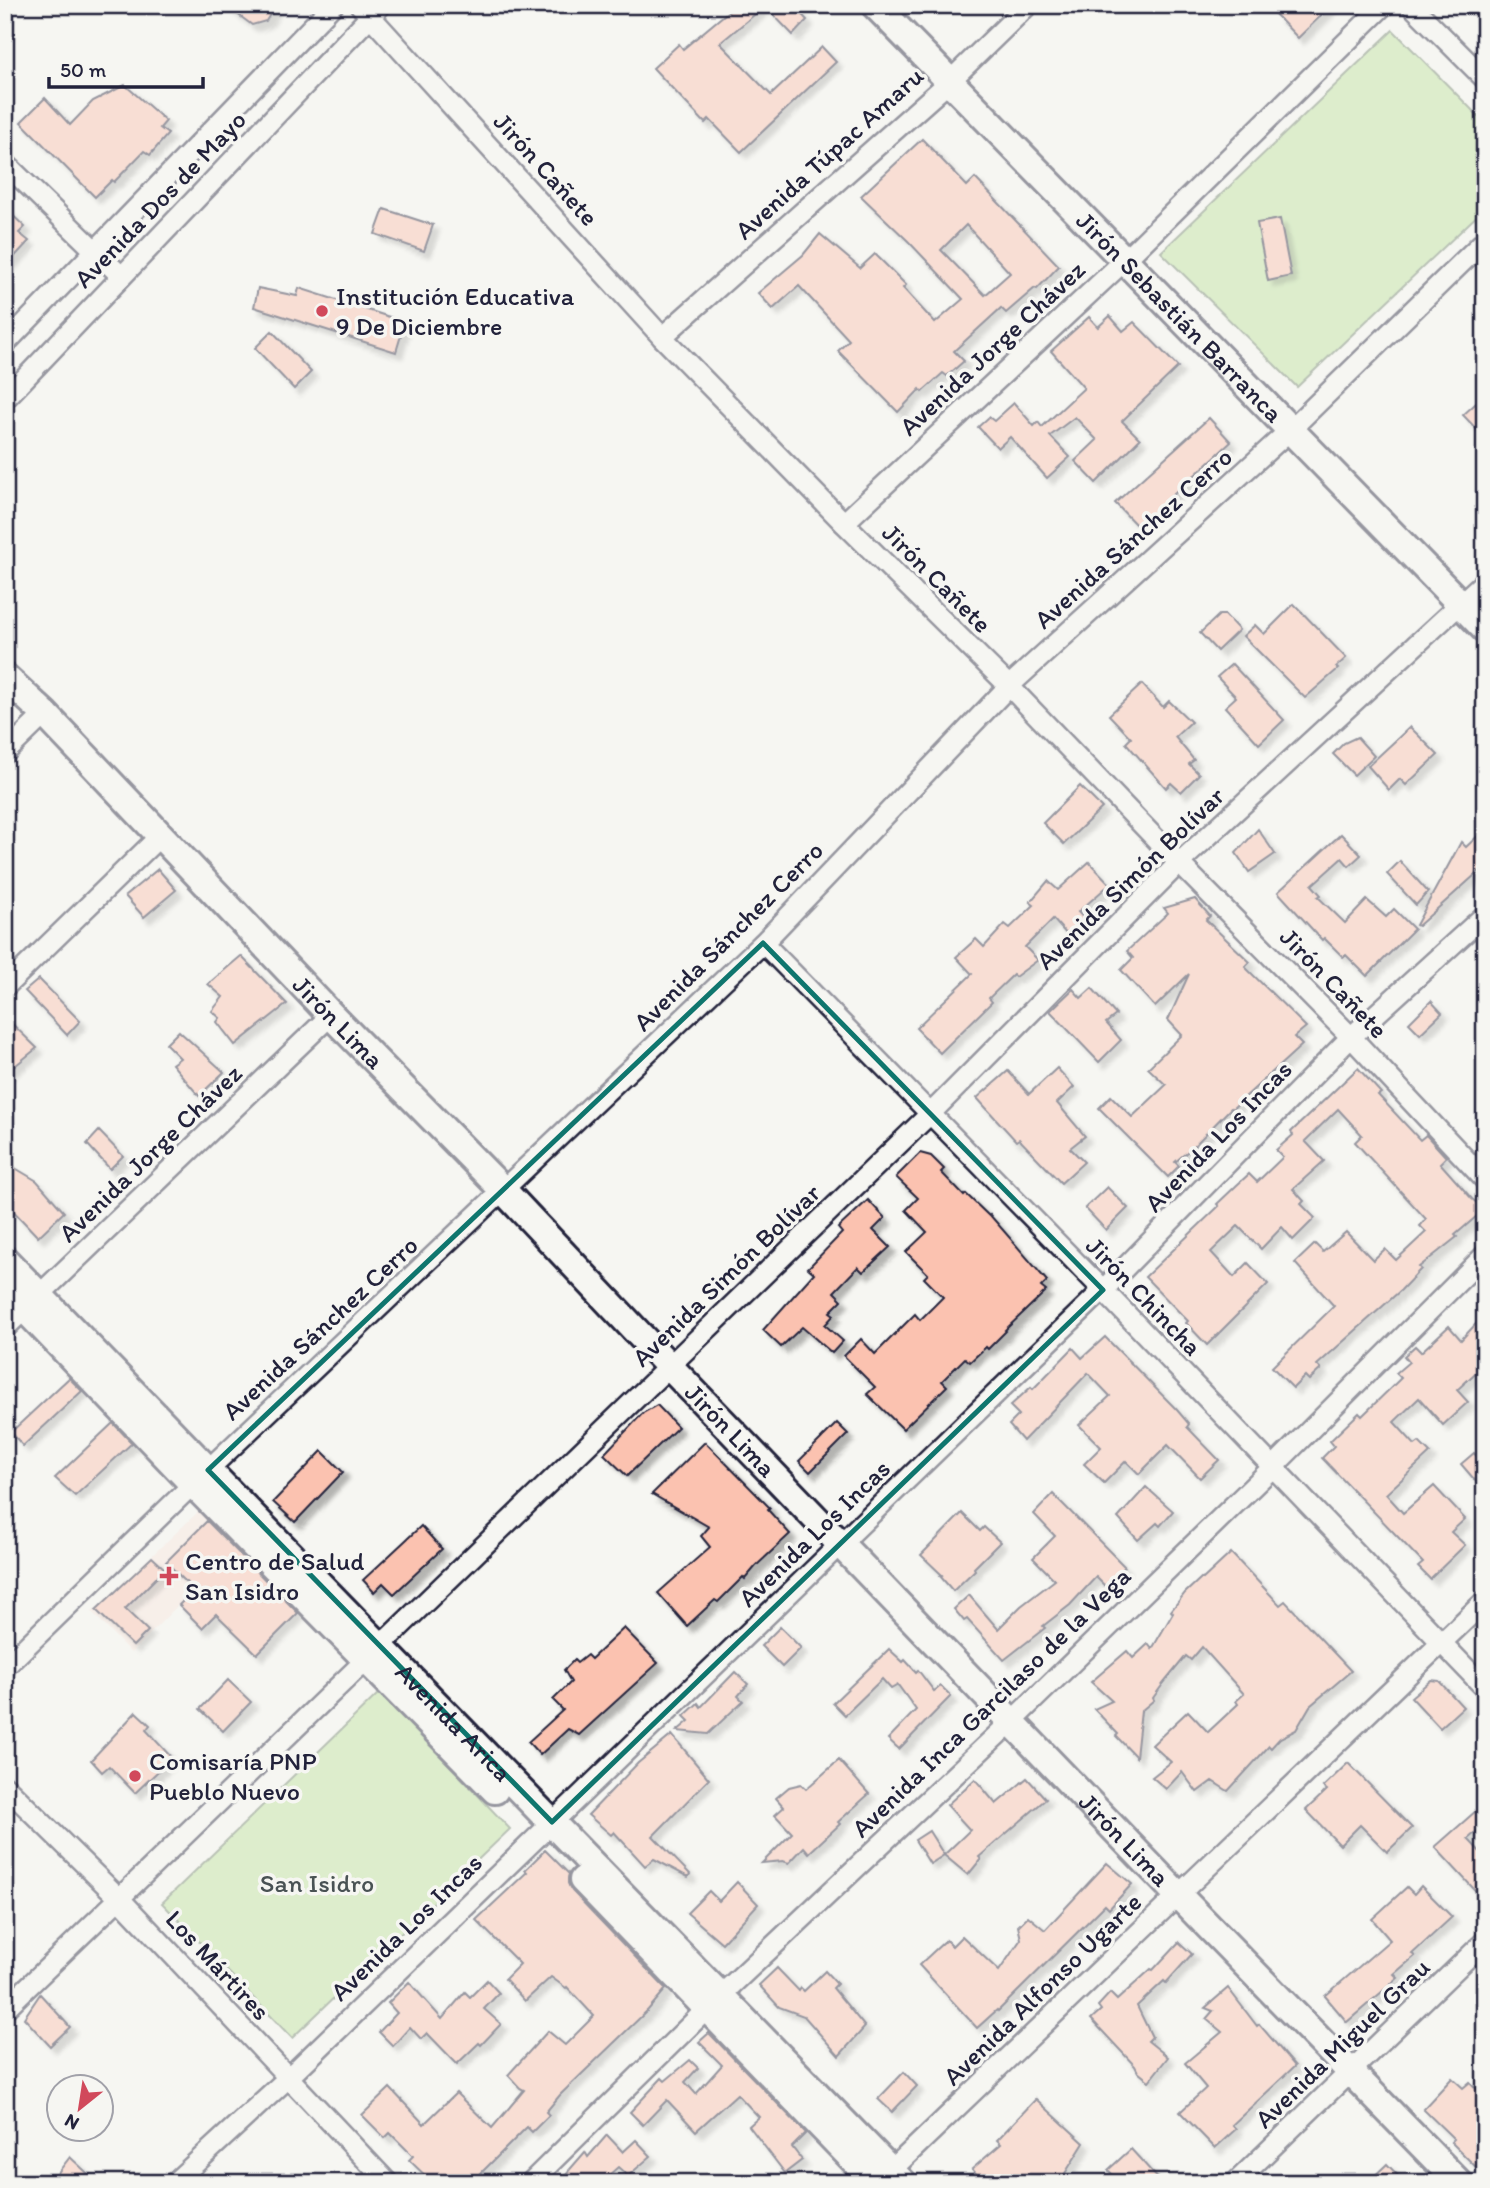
<svg xmlns="http://www.w3.org/2000/svg" width="1490" height="2188" font-family="Itim,sans-serif">
<style>
.built{fill:#f8e6de}
.green{fill:#bee39e;stroke:#70826c;stroke-width:2}
.building{fill:#fbc2b0;stroke:#22223b;stroke-width:2;fill-rule:evenodd;filter:url(#shadow)}
.lines{fill:none;stroke-linecap:round;stroke-linejoin:round}
.street-casing{stroke:#22223b;stroke-width:24}
.secondary-casing{stroke:#22223b;stroke-width:32}
.street{stroke:#f6f6f2;stroke-width:19}
.secondary{stroke:#f6f6f2;stroke-width:26}
.marked{fill:none;stroke:#0f766e;stroke-width:5;stroke-linejoin:round}
.poi-dot{fill:#d1495b;stroke:#f6f6f2;stroke-width:2.5}
.labels{text-anchor:middle;dominant-baseline:central;stroke-width:7;stroke-linejoin:round;paint-order:stroke}
.street-label{font-size:26px;fill:#22223b;stroke:#f6f6f2}
.poi-label{font-size:26px;fill:#22223b;stroke:#f6f6f2;text-anchor:start}
.park-label{font-size:26px;fill:#495254;stroke:#f6f6f2}
</style>
<defs>
<filter id="shadow"><feDropShadow dx="6" dy="6" stdDeviation="2" flood-color="#0004"/></filter>
</defs>
<rect width="100%" height="100%" fill="#f6f6f2"/>
<filter id="ink" filterUnits="userSpaceOnUse"><feTurbulence type="fractalNoise" baseFrequency=".0143" numOctaves="2"/><feDisplacementMap in="SourceGraphic" scale="14" xChannelSelector="R" yChannelSelector="G"/><feConvolveMatrix kernelMatrix="1 2 1 2 8 2 1 2 1" color-interpolation-filters="sRGB"/></filter>
<g filter="url(#ink)">
<path class="built" d="M214 1511 243 1539 131 1653 92 1612 198 1512Z"/>
<g class="green">
<path d="M1393 30 1485 123V208L1297 387 1161 252Z"/>
<path d="M380 1692 510 1829 292 2038 162 1903Z"/>
</g>
<g class="building">
<path d="M225 5H276L266 21 252 25Z"/>
<path d="M736 5H793L807 20 793 35 765 6 720 43 771 95 822 47 836 62 741 152 709 119 705 123 653 68 679 44 683 49Z"/>
<path d="M1285 5H1332L1298 38 1275 14Z"/>
<path d="M125 85 166 121 160 128 168 134 150 155 144 151 114 182 112 180 95 197 21 122 45 98 70 125 93 101Z"/>
<path d="M922 139 967 186 975 178 1059 266 1037 289 1035 288 1006 313 1001 308 954 351 964 361 947 376 943 373 922 392 920 389 898 412 838 351 849 340 799 286 773 309 758 293 803 255 820 234 860 268 875 254 906 285 903 288 935 323 963 299 908 241 861 196ZM966 225 1010 273 985 295 941 250Z"/>
<path d="M5 208 25 227 19 233 29 241 5 267Z"/>
<path d="M384 209 433 225 424 251 375 234Z"/>
<path d="M1280 219 1291 276 1268 281 1257 223Z"/>
<path d="M258 288 297 296 299 288 405 322 396 352 254 307Z"/>
<path d="M1110 316 1123 331 1134 322 1178 367 1122 421 1140 439 1096 483 1075 461 1097 440 1075 417 1050 436 1070 457 1047 478 1010 437 998 448 978 427 989 417 994 421 1014 403 1034 426 1038 422 1042 427 1084 388 1051 351 1089 317 1098 327Z"/>
<path d="M272 331 311 372 294 389 255 348Z"/>
<path d="M1485 395V438L1463 415Z"/>
<path d="M1209 418 1231 442 1138 527 1115 503Z"/>
<path d="M1294 604 1346 658 1336 667 1338 669 1305 698 1243 636 1255 625 1264 634Z"/>
<path d="M1219 615H1225L1239 630 1217 651 1200 633Z"/>
<path d="M1232 664 1284 720 1259 744 1225 707 1236 697 1217 677Z"/>
<path d="M1142 684 1163 707 1169 701 1191 722 1175 737 1194 760 1189 764 1199 774 1181 792 1171 783 1166 788 1126 743 1131 738 1109 715Z"/>
<path d="M1410 727 1438 755 1406 785 1400 779 1389 790 1368 766Z"/>
<path d="M1357 737 1374 756 1354 775 1333 754 1344 743Z"/>
<path d="M1080 786 1102 808 1064 844 1043 823Z"/>
<path d="M1258 829 1275 854 1249 872 1236 853Z"/>
<path d="M1485 829V866L1418 926 1416 925 1461 842 1466 847Z"/>
<path d="M1341 834 1361 855 1349 866 1342 858 1312 885 1321 895 1318 897 1345 923 1367 900 1386 917 1394 909 1414 929 1367 976 1346 955 1343 957 1324 938 1322 940 1278 892Z"/>
<path d="M1400 861 1428 892 1416 905 1387 874Z"/>
<path d="M1089 862 1110 884 1078 912 1087 922 1069 937 1053 919 1025 947 1038 960 1015 977 1013 975 989 998 992 1002 940 1053 916 1028 972 974 956 957 976 939 984 947 1005 924 1010 928 1034 905 1030 902 1048 881 1058 890Z"/>
<path d="M158 869 176 890 144 917 125 896Z"/>
<path d="M1195 899 1210 916 1206 920 1250 962 1245 967 1306 1027 1294 1037 1302 1045 1232 1109 1231 1108 1193 1147 1175 1162 1179 1166 1168 1177 1099 1108 1111 1096 1132 1117 1166 1085 1148 1068 1182 1035 1168 1020 1189 974 1155 1007 1121 970 1133 958 1127 951 1168 913 1164 908Z"/>
<path d="M241 956 287 1004 235 1045 217 1022 220 1018 212 1011 223 997 208 984Z"/>
<path d="M39 979 80 1021 67 1035 25 991Z"/>
<path d="M1092 988 1116 1015 1106 1023 1121 1040 1099 1062 1050 1011 1073 989 1081 998Z"/>
<path d="M1431 1001 1442 1013 1420 1034 1409 1023Z"/>
<path d="M5 1017 37 1048 5 1074Z"/>
<path d="M179 1031 224 1072 199 1096 172 1064 180 1058 166 1044Z"/>
<path d="M1057 1068 1074 1087 1057 1103 1085 1136 1070 1148 1084 1162 1061 1183 1019 1139 1016 1141 977 1098 1008 1071 1029 1094Z"/>
<path d="M1358 1068 1381 1093 1378 1095 1420 1140 1426 1135 1446 1157 1440 1163 1472 1199 1485 1209 1455 1235 1457 1237 1419 1267 1421 1269 1401 1290 1317 1365 1321 1369 1309 1380 1305 1376 1293 1388 1272 1367 1334 1306 1295 1263 1315 1244 1323 1252 1346 1232 1373 1260 1385 1249 1396 1260 1426 1232 1420 1226 1426 1219 1355 1142 1362 1135 1338 1109 1305 1141 1324 1161 1293 1189 1304 1201 1301 1204 1315 1218 1293 1240 1282 1227 1261 1249 1238 1226 1211 1252 1234 1277 1248 1263 1268 1284 1207 1345 1186 1323 1188 1321 1145 1277 1219 1206 1217 1204 1237 1185 1249 1174 1257 1182 1283 1157 1276 1150 1293 1135 1291 1132Z"/>
<path d="M99 1131 123 1156 110 1169 87 1144Z"/>
<path d="M920 1153 931 1156 944 1169 941 1172 964 1196 966 1194 989 1216 990 1215 1047 1281 1041 1287 1046 1291 1005 1330 1006 1331 988 1349 986 1347 970 1362 965 1358 942 1381 947 1386 903 1429 867 1394 875 1387 844 1356 861 1339 875 1354 915 1314 920 1320 943 1297 924 1278 928 1274 906 1252 927 1232 906 1210 918 1198 896 1177Z"/>
<path d="M5 1162 37 1181 64 1212 38 1237 5 1202Z"/>
<path d="M1107 1187 1128 1208 1106 1230 1085 1208Z"/>
<path d="M868 1200 885 1218 873 1230 890 1247 863 1272 858 1267 834 1292 842 1300 830 1312 834 1315 825 1325 843 1341 832 1353 802 1327 781 1347 763 1330 814 1273 808 1268 842 1233 838 1228Z"/>
<path d="M1485 1314V1364L1457 1390 1468 1402 1443 1425 1419 1398 1394 1422 1415 1445 1419 1442 1430 1453 1386 1494 1403 1513 1434 1486 1465 1519 1451 1532 1465 1545 1430 1579 1418 1567 1423 1563 1322 1458 1334 1446 1330 1441 1359 1413 1362 1416 1401 1378 1396 1373 1409 1362 1404 1356 1415 1346 1421 1352 1449 1326 1461 1340Z"/>
<path d="M1105 1337 1177 1410 1189 1424 1187 1427 1219 1460 1200 1478 1168 1445 1139 1474 1126 1461 1104 1483 1084 1464 1101 1447 1079 1425 1110 1396 1088 1373 1023 1441 1009 1425 1019 1415 1010 1406 1031 1387 1033 1389 1073 1348 1082 1358Z"/>
<path d="M69 1378 82 1391 23 1446 11 1432Z"/>
<path d="M657 1405 678 1427 627 1476 604 1454 643 1413Z"/>
<path d="M113 1423 132 1443 75 1496 55 1478Z"/>
<path d="M837 1423 848 1434 810 1472 799 1461Z"/>
<path d="M705 1442 770 1508 768 1510 790 1534 756 1566 745 1579 743 1577 718 1602 715 1600 687 1626 658 1593 710 1547 701 1536 709 1527 652 1494Z"/>
<path d="M322 1451 343 1472 295 1522 273 1502Z"/>
<path d="M1474 1453 1485 1466V1492L1461 1464Z"/>
<path d="M1146 1487 1173 1511 1160 1526 1157 1523 1138 1540 1118 1518Z"/>
<path d="M1053 1494 1125 1567 1105 1586 1096 1577 1070 1605 1043 1626 1045 1628 1004 1660 967 1619 964 1621 954 1609 969 1595 998 1629 1021 1606 1055 1580 1033 1558 1055 1536 1034 1514Z"/>
<path d="M962 1513 980 1531 984 1527 1000 1542 974 1568 975 1570 953 1591 940 1576 942 1575 921 1555Z"/>
<path d="M207 1521 298 1613 257 1654 216 1614 202 1628 179 1605 194 1590 166 1562Z"/>
<path d="M421 1526 442 1549 394 1594 383 1583 374 1592 363 1580Z"/>
<path d="M1231 1553 1280 1605 1285 1601 1351 1671 1310 1706 1296 1730 1280 1738 1271 1748 1269 1746 1228 1791 1212 1781 1197 1792 1182 1772 1166 1789 1152 1777 1171 1762 1152 1745 1188 1711 1208 1732 1238 1704 1236 1701 1244 1694 1202 1647 1191 1660 1186 1656 1163 1684 1153 1698 1154 1700 1141 1711 1136 1757 1116 1736 1118 1734 1094 1709 1112 1701 1091 1682 1127 1651 1133 1658 1148 1644 1152 1649 1173 1613 1171 1611 1185 1593 1201 1578 1203 1579Z"/>
<path d="M152 1557 165 1569 125 1609 148 1631 133 1646 96 1610Z"/>
<path d="M780 1627 801 1648 782 1667 761 1646Z"/>
<path d="M624 1628 658 1663 579 1735 568 1729 540 1755 528 1742 563 1710 553 1700 571 1682 564 1670 574 1660 577 1663 587 1655 591 1659Z"/>
<path d="M889 1649 903 1662 905 1660 916 1672 918 1670 934 1691 941 1686 951 1696 899 1749 888 1739 916 1710 898 1685 891 1689 882 1679 845 1715 833 1703Z"/>
<path d="M735 1672 748 1684 738 1696 743 1701 708 1734 677 1731 689 1721 684 1716 698 1703 701 1707Z"/>
<path d="M228 1680 251 1702 223 1731 200 1709Z"/>
<path d="M1431 1680 1439 1681 1463 1707 1440 1728 1411 1697Z"/>
<path d="M136 1712 150 1725 146 1730 172 1758 135 1793 109 1766 102 1772 91 1760Z"/>
<path d="M672 1735 709 1779 653 1836 690 1874 688 1877 654 1859 645 1866 614 1832 611 1835 588 1815 638 1763Z"/>
<path d="M839 1760 869 1794 838 1822 840 1824 809 1853 804 1847 789 1863 783 1861 762 1863 792 1833 775 1815 784 1807 776 1798 789 1787 801 1784 806 1789Z"/>
<path d="M1348 1763 1412 1828 1387 1852 1360 1825 1340 1845 1306 1810 1327 1790 1323 1787Z"/>
<path d="M1027 1778 1046 1799 979 1857 981 1859 968 1875 944 1855 970 1830 947 1805 975 1779 996 1804Z"/>
<path d="M1485 1803V1824L1468 1839 1485 1857V1901L1435 1847Z"/>
<path d="M929 1831 944 1855 930 1864 915 1840Z"/>
<path d="M545 1850 569 1874 568 1883 572 1891 666 1989 648 2010 560 2095 546 2112 549 2115 532 2132 527 2127 471 2183H433L409 2160 413 2156 390 2133 385 2138 362 2115 390 2088 424 2124 456 2093 492 2128 524 2090 520 2088 508 2075 548 2031 565 2045 594 2016 567 1987 566 1988 551 1977 525 2001 505 1979 520 1964 476 1920 527 1872 525 1870Z"/>
<path d="M1107 1863 1132 1884 1109 1909 1105 1905 998 2011 997 2010 977 2028 919 1965 946 1940 952 1946 962 1936 999 1971 1021 1939 1018 1926 1028 1916 1045 1930Z"/>
<path d="M737 1882 758 1904 722 1943 687 1913 709 1891 719 1901Z"/>
<path d="M1421 1886 1452 1917 1412 1954 1415 1956 1394 1974 1398 1978 1347 2022 1325 1996 1390 1940 1372 1919 1407 1887 1414 1894Z"/>
<path d="M1179 1942 1192 1954 1166 1983 1164 1981 1137 2006 1152 2037 1148 2041 1168 2057 1149 2081 1138 2072 1135 2066 1091 2019 1101 2010 1098 2006 1110 1993 1117 2000 1151 1969 1153 1970Z"/>
<path d="M777 1968 799 1991 801 1988 804 1991 825 1971 837 1984 833 1988 865 2027 839 2056 804 2016 779 2007 759 1985Z"/>
<path d="M487 1980 499 1993 484 2009 501 2024 481 2045 479 2043 457 2064 427 2033 421 2039 410 2027 393 2046 379 2032 397 2013 388 2003 409 1982 442 2019 465 1992 470 1997Z"/>
<path d="M1228 1988 1257 2026 1259 2024 1295 2066 1232 2125 1236 2129 1215 2148 1180 2112 1206 2088 1185 2063 1222 2032 1206 2019 1213 2011 1205 2008Z"/>
<path d="M40 1994 70 2027 50 2046 24 2018Z"/>
<path d="M709 2033 806 2133 792 2147 802 2160 785 2173 749 2126 759 2117 737 2094 696 2131 667 2100 643 2125 630 2112 662 2078 665 2081 690 2060 698 2068 685 2082 696 2094 722 2065 699 2042Z"/>
<path d="M904 2072 917 2086 892 2112 878 2099Z"/>
<path d="M1452 2078 1463 2088 1470 2082 1485 2098V2176L1451 2142 1454 2139 1423 2109Z"/>
<path d="M1036 2099 1084 2143 1059 2183H984L972 2169 1001 2144 997 2140Z"/>
<path d="M607 2135 623 2152 636 2140 651 2156 628 2176 618 2167 600 2183H558L585 2152 588 2157Z"/>
<path d="M1131 2149 1162 2183H1121L1108 2170Z"/>
<path d="M70 2157 98 2183H50Z"/>
<path d="M1387 2164 1405 2183H1367Z"/>
</g>
<g class="lines">
<g class="street-casing">
<g id="street">
<path d="M360 5 662 337 844 523 1009 686 1179 863 1351 1037 1485 1180"/>
<path d="M1411 5 1485 79"/>
<path d="M5 163 121 276"/>
<path d="M662 337 949 82 1028 5"/>
<path d="M5 344 333 5"/>
<path d="M5 399 381 5"/>
<path d="M844 523 1124 261 1384 5"/>
<path d="M5 753 45 714"/>
<path d="M763 943 1103 1290 1485 1688"/>
<path d="M5 987 161 835"/>
<path d="M5 1328 331 1015"/>
<path d="M5 1667 193 1484 763 943 1009 686 1290 430 1485 240"/>
<path d="M5 1786 119 1898 388 2183"/>
<path d="M5 2009 931 1113 1179 863 1485 581"/>
<path d="M882 2179 1485 1601"/>
<path d="M174 2183 288 2078 1103 1290 1351 1037 1485 915"/>
<path d="M530 2183 721 1995 1012 1721 1272 1468 1485 1255"/>
<path d="M1235 2183 1485 1941"/>
</g>
</g>
<g class="secondary-casing">
<g id="secondary">
<path id="s1" d="M875 5 1485 629"/>
<path id="s2" d="M5 677 45 714 331 1015 504 1191 670 1367 1178 1895 1459 2183"/>
<path id="s3" d="M5 1260 208 1470 903 2183"/>
<path d="M5 1288 193 1484 495 1790"/>
<path d="M583 1880 876 2183"/>
</g>
</g>
<use href="#street" class="street"/>
<use href="#secondary" class="secondary"/>
</g>
</g>
<path d="M0 0H1490V2188H0ZM763 943 1103 1290 552 1822 208 1470Z" fill="#f6f6f2" fill-opacity=".55" fill-rule="evenodd"/>
<path class="marked" d="M763 943 1103 1290 552 1822 208 1470Z"/>
<g class="poi-dot">
<circle cx="322" cy="311" r="7"/>
<path d="M165.5 1565.5h7v7h7v7h-7v7h-7v-7h-7v-7h7z"/>
<circle cx="135" cy="1776" r="7"/>
</g>
<g class="labels">
<g class="street-label">
<text transform="translate(829 153) rotate(-42)">Avenida Túpac Amaru</text>
<text transform="translate(546 169) rotate(48)">Jirón Cañete</text>
<text transform="translate(160 199) rotate(-46)">Avenida Dos de Mayo</text>
<text stroke="none"><textPath href="#s1" startOffset="436">Jirón Sebastián Barranca</textPath></text>
<text transform="translate(992 348) rotate(-43)">Avenida Jorge Chávez</text>
<text transform="translate(1133 538) rotate(-42)">Avenida Sánchez Cerro</text>
<text transform="translate(937 578) rotate(45)">Jirón Cañete</text>
<text transform="translate(1130 878) rotate(-44)">Avenida Simón Bolívar</text>
<text transform="translate(728 936) rotate(-45)">Avenida Sánchez Cerro</text>
<text transform="translate(1334 983) rotate(46)">Jirón Cañete</text>
<text stroke="none"><textPath href="#s2" startOffset="480">Jirón Lima</textPath></text>
<text transform="translate(1218 1136) rotate(-46)">Avenida Los Incas</text>
<text transform="translate(150 1153) rotate(-44)">Avenida Jorge Chávez</text>
<text transform="translate(726 1275) rotate(-44)">Avenida Simón Bolívar</text>
<text transform="translate(1144 1296) rotate(46)">Jirón Chincha</text>
<text transform="translate(320 1328) rotate(-43)">Avenida Sánchez Cerro</text>
<text stroke="none"><textPath href="#s2" startOffset="1046">Jirón Lima</textPath></text>
<text transform="translate(814 1533) rotate(-44)">Avenida Los Incas</text>
<text transform="translate(991 1702) rotate(-44)">Avenida Inca Garcilaso de la Vega</text>
<text stroke="none"><textPath href="#s3" startOffset="644">Avenida Arica</textPath></text>
<text stroke="none"><textPath href="#s2" startOffset="1614">Jirón Lima</textPath></text>
<text transform="translate(406 1927) rotate(-44)">Avenida Los Incas</text>
<text transform="translate(218 1965) rotate(47)">Los Mártires</text>
<text transform="translate(1042 1989) rotate(-44)">Avenida Alfonso Ugarte</text>
<text transform="translate(1342 2043) rotate(-44)">Avenida Miguel Grau</text>
</g>
<g class="poi-label">
<text x="336" y="296">Institución Educativa<tspan x="336" dy="30">9 De Diciembre</tspan></text>
<text x="185" y="1561">Centro de Salud<tspan x="185" dy="30">San Isidro</tspan></text>
<text x="149" y="1761">Comisaría PNP<tspan x="149" dy="30">Pueblo Nuevo</tspan></text>
</g>
<g class="park-label">
<text x="317" y="1883">San Isidro</text>
</g>
</g>
<rect width="1490" height="2188" fill="none" stroke="#f6f6f2" stroke-width="28"/>
<rect x="14" y="14" width="1462" height="2160" fill="none" stroke="#22223b" stroke-width="2.5" filter="url(#ink)"/>
<g transform="translate(80 2108) rotate(210)"><circle r="33" fill="#f6f6f2" stroke="#a1a1a9" stroke-width="2"/>
<path d="M0-5L12 26L0 18L-12 26Z" fill="#d1495b"/>
<text y="-10" font-size="19" font-weight="bold" text-anchor="middle" fill="#22223b">N</text>
</g>
<path d="M49 77v10h154v-10" fill="none" stroke="#22223b" stroke-width="3.5"/>
<text x="60" y="77" font-size="21" fill="#22223b" stroke="#f6f6f2" stroke-width="5" paint-order="stroke">50 m</text>
</svg>
